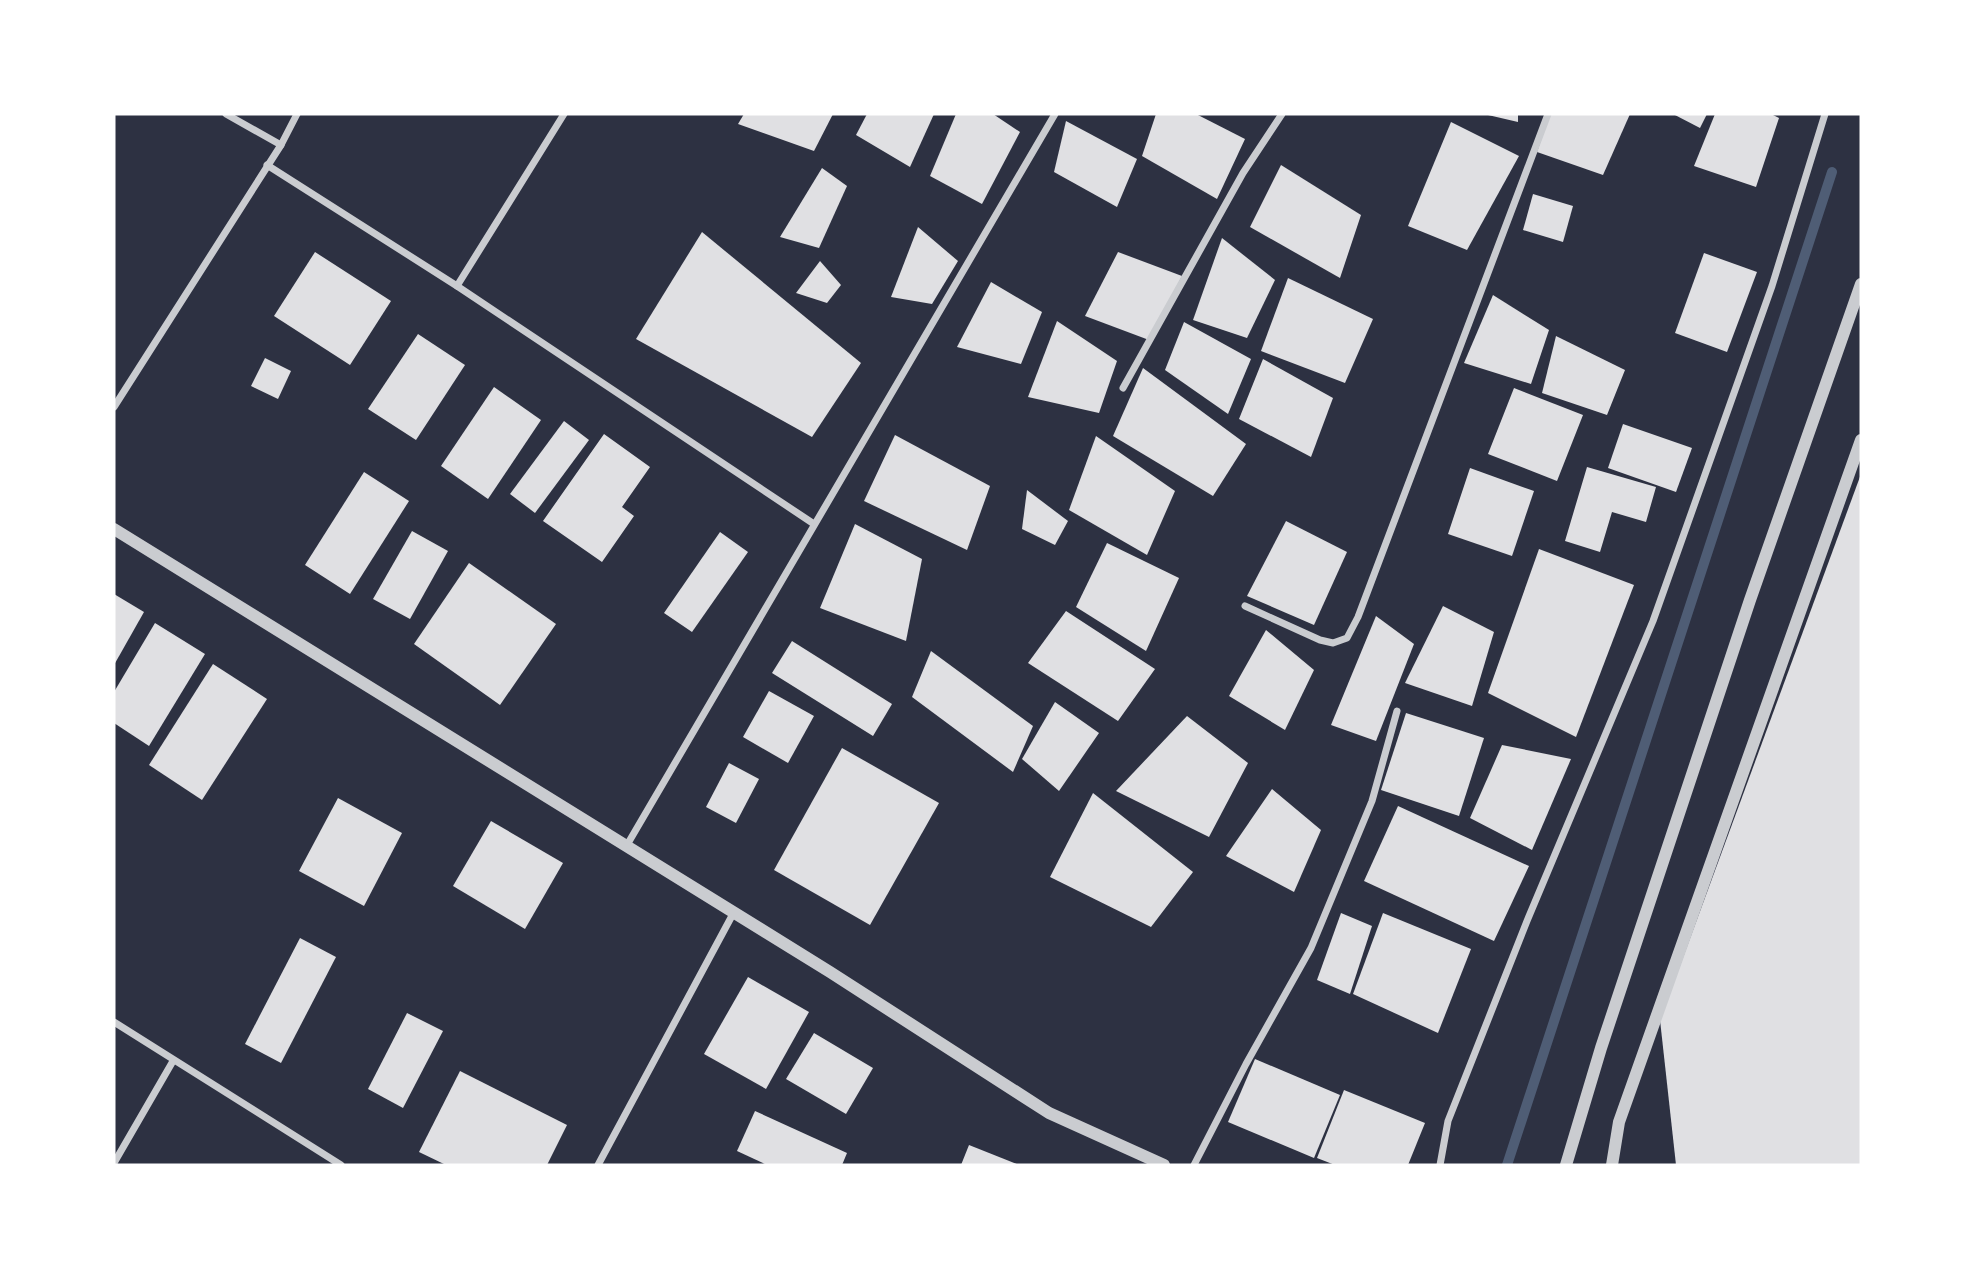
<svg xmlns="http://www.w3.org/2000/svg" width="1975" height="1279" font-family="'IBM Plex Sans',sans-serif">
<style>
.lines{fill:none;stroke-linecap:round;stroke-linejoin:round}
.stream{stroke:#4f5d75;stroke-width:10}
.building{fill:#e0e0e3}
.minor{stroke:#caccd0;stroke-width:7}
.tertiary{stroke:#caccd0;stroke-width:12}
</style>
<rect width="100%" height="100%" fill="#2d3142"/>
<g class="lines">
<path class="stream" d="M1507 1165 1832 172"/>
</g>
<g class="building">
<path d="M744 114H833L814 151 738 124Z"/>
<path d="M867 114H934L910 167 856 135Z"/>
<path d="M956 114H993L1020 132 982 204 930 176Z"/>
<path d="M1156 114H1196L1245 139 1217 199 1142 156Z"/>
<path d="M1488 114H1518V122L1488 115Z"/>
<path d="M1550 114H1630L1603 175 1537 152Z"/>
<path d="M1673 114H1707L1700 128Z"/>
<path d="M1715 114H1771L1779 118 1756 187 1694 166Z"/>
<path d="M1066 121 1137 159 1117 207 1054 172Z"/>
<path d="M1451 122 1519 156 1467 250 1408 226Z"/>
<path d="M1281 165 1361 215 1340 278 1250 227Z"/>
<path d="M822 168 847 186 819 248 780 237Z"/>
<path d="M1533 194 1573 206 1563 242 1523 230Z"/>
<path d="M918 227 958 261 932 304 891 297Z"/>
<path d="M702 232 861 363 812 437 636 339Z"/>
<path d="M1222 238 1275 280 1247 338 1193 320Z"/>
<path d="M315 252 391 301 350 365 274 316Z"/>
<path d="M1118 252 1182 276 1149 340 1085 316Z"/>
<path d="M1704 253 1757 272 1727 352 1675 333Z"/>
<path d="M820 261 841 285 827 303 796 293Z"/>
<path d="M1288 278 1373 319 1345 383 1261 351Z"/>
<path d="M991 282 1042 312 1021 364 957 347Z"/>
<path d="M1493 295 1549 330 1531 384 1464 363Z"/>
<path d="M1057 321 1117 361 1099 413 1028 397Z"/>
<path d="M1184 322 1251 359 1228 414 1165 370Z"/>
<path d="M418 334 465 365 416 440 368 409Z"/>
<path d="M1556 336 1625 370 1607 415 1542 393Z"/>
<path d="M265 358 291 371 278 399 251 386Z"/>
<path d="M1263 359 1333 398 1311 457 1239 419Z"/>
<path d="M1143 368 1246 444 1213 496 1113 436Z"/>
<path d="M494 387 541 420 488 499 441 466Z"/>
<path d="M1514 388 1583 415 1557 481 1488 454Z"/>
<path d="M564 421 589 440 535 513 510 494Z"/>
<path d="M1623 424 1692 448 1676 492 1608 468Z"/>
<path d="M604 434 650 467 622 507 634 516 602 562 543 521Z"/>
<path d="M895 435 990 486 967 550 864 501Z"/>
<path d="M1096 436 1175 491 1147 555 1069 510Z"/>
<path d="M1587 467 1656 487 1646 522 1612 512 1600 552 1565 541Z"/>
<path d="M1470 468 1534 491 1512 556 1448 534Z"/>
<path d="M364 472 409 501 350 594 305 565Z"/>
<path d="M1861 474V1165H1676L1660 1020Z"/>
<path d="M1027 490 1068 521 1055 545 1022 529Z"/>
<path d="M1286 521 1347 552 1314 625 1247 596Z"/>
<path d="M855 524 922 559 906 641 820 608Z"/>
<path d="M412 531 448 551 410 619 373 599Z"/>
<path d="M720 532 748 552 692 632 664 613Z"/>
<path d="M1107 543 1179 578 1146 651 1076 607Z"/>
<path d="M1539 549 1634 585 1576 737 1488 693Z"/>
<path d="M469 563 556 624 500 705 414 644Z"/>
<path d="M114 594 144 612 114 665Z"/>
<path d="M1443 606 1494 632 1472 706 1405 683Z"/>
<path d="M1066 611 1155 669 1118 721 1028 663Z"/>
<path d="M1376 616 1414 644 1376 741 1331 725Z"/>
<path d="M155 623 205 654 149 746 114 723V692Z"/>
<path d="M1266 630 1314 670 1285 730 1229 696Z"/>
<path d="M792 641 892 704 873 736 772 673Z"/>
<path d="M931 651 1033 726 1013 772 912 697Z"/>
<path d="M213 664 267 699 202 800 149 765Z"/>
<path d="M769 691 814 716 788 763 743 737Z"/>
<path d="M1055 702 1099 733 1059 791 1022 759Z"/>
<path d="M1406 713 1484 738 1459 816 1381 790Z"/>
<path d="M1187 716 1248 763 1209 837 1116 791Z"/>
<path d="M1502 745 1571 759 1532 850 1470 818Z"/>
<path d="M842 748 939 803 870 925 774 870Z"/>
<path d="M729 763 759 779 736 823 706 807Z"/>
<path d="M1272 789 1321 830 1294 892 1226 856Z"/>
<path d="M1093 793 1193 872 1151 927 1050 877Z"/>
<path d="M338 798 402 833 364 906 299 871Z"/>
<path d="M1398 806 1529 866 1494 941 1364 881Z"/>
<path d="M491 821 563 863 525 929 453 886Z"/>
<path d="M1341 913 1372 926 1350 994 1317 980Z"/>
<path d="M1383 913 1471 949 1438 1033 1353 994Z"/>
<path d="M300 938 336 957 281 1063 245 1044Z"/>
<path d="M748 977 809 1012 766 1089 704 1054Z"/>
<path d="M407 1013 443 1031 403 1108 368 1089Z"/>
<path d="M814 1033 873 1068 846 1114 786 1079Z"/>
<path d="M1255 1059 1340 1095 1314 1158 1228 1122Z"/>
<path d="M460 1071 567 1125 547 1165H446L419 1152Z"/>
<path d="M1344 1090 1425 1123 1408 1165H1335L1317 1158Z"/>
<path d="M755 1111 847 1153 842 1165H767L737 1151Z"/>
<path d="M969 1145 1019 1165H961Z"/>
</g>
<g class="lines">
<g class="minor">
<path d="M226 114 281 145"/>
<path d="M267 165 457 286 814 524"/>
<path d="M457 286 564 114"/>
<path d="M1123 388 1243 173 1282 114"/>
<path d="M114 407 281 145 297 114"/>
<path d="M1245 606 1320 640 1333 643 1347 638 1358 617 1548 114"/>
<path d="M627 845 1055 114"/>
<path d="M114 1022 341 1165"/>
<path d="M114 1163 173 1061"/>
<path d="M598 1165 734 912"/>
<path d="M1194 1165 1246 1064 1311 948 1372 801 1397 711"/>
<path d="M1440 1165 1448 1121 1527 921 1653 621 1772 286 1825 114"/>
</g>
<g class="tertiary">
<path d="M114 529 830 972 1049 1113 1164 1165"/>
<path d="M1566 1165 1601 1048 1750 600 1861 284"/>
<path d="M1612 1165 1619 1122 1861 440"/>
</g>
</g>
<rect width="1975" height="1279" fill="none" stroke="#ffffff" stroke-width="231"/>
</svg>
